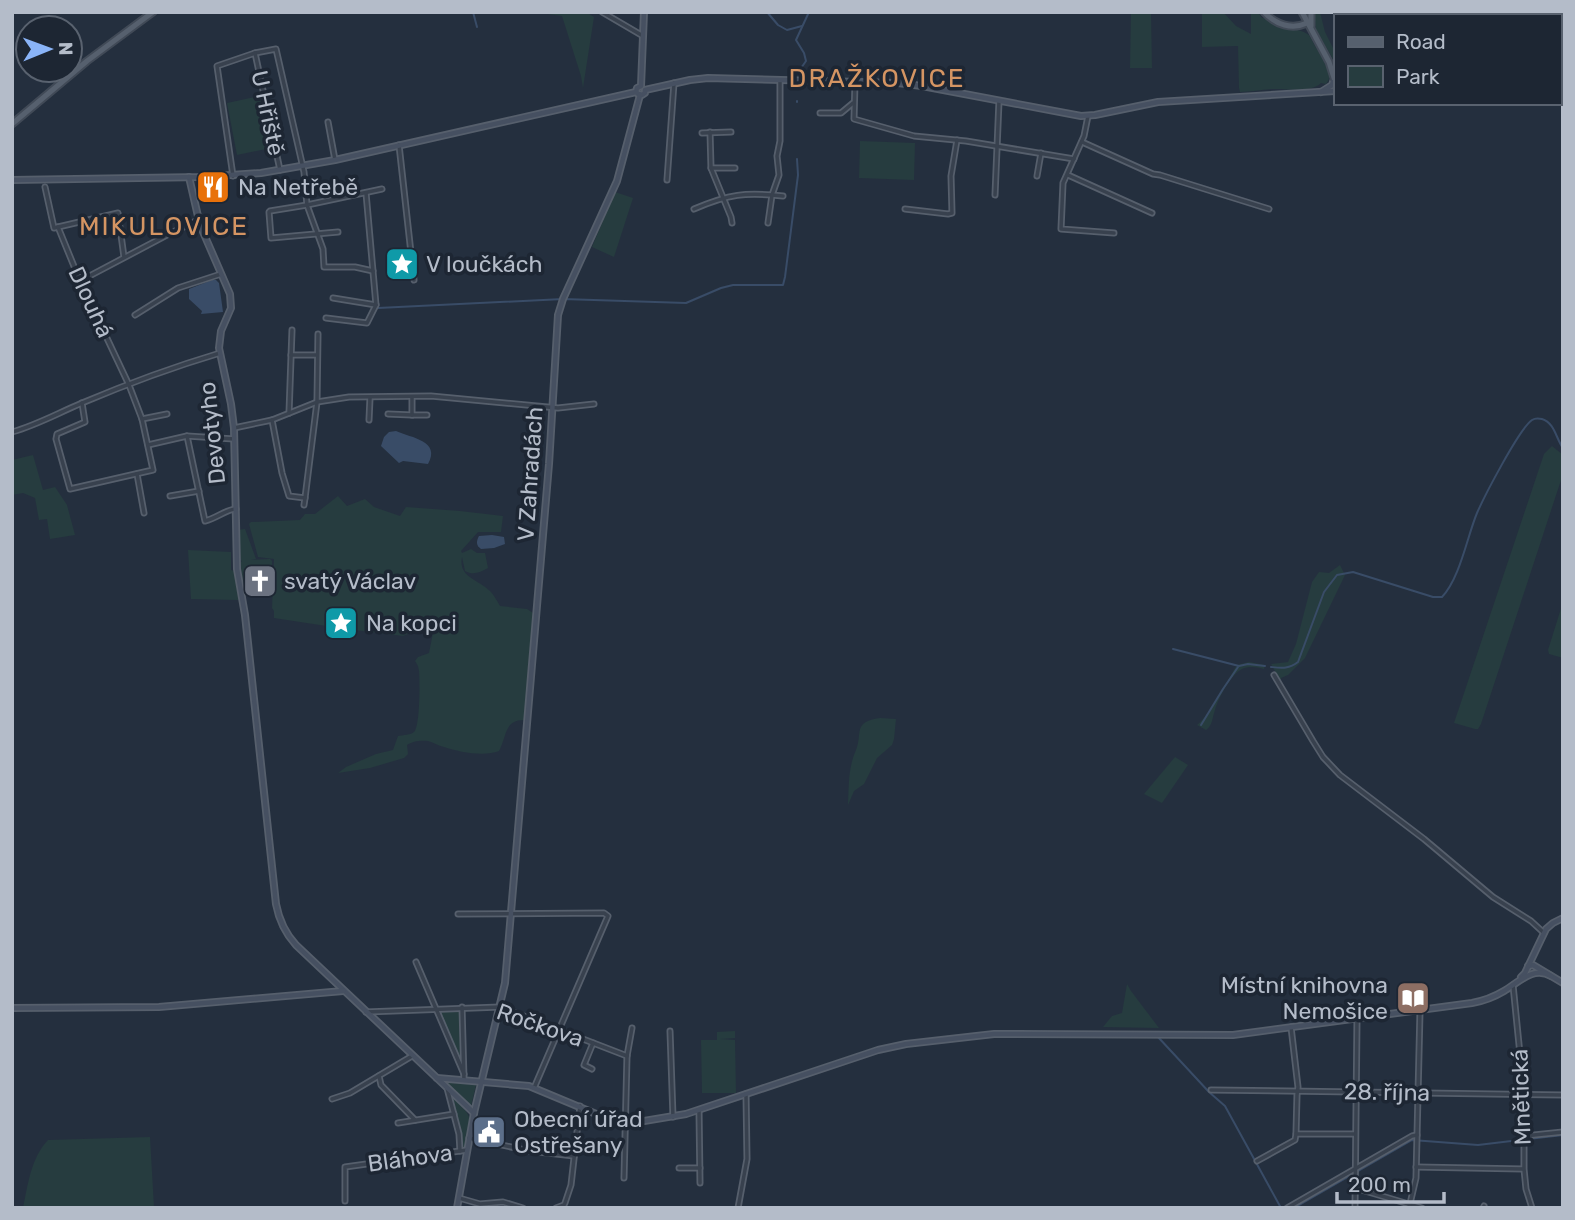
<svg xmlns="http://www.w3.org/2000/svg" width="1575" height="1220" font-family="Rubik,sans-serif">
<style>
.green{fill:#263c3f}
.water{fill:#394c67}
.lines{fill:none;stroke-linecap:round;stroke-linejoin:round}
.stream{stroke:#394c67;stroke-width:2}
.street-casing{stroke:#565f6c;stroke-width:7}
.secondary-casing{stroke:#565f6c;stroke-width:8}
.primary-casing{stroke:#414a57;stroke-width:9}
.street{stroke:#38414e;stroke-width:3.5}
.secondary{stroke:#465061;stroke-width:4.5}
.primary{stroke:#56606e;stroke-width:5}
.labels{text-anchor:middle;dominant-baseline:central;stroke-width:7;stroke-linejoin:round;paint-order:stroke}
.street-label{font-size:23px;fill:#b4bcc9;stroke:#1d2633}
.poi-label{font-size:23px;fill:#b4bcc9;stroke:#1d2633;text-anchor:start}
.quarter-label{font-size:26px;letter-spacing:2px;fill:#d59563;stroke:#1d2633}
</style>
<rect width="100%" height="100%" fill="#242f3e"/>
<g class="green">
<path d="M533 12H586L594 17 583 88 581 76 562 16Z"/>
<path d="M1131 12H1151L1152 68H1130Z"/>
<path d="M1202 12H1223L1236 26 1251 34V12H1258L1262 18H1265C1282 34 1295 25 1309 35 1314 45 1331 70 1329 78 1329 80 1327 82 1326 84L1321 83C1310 93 1290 89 1276 89 1264 89 1252 92 1240 92L1239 88 1238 46 1202 47Z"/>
<path d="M1314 12H1320L1325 32 1335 52V58L1333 59 1316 30Z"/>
<path d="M260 96 271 148 237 155 227 103Z"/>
<path d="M860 141 915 143 914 180 859 178Z"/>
<path d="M615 192 633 198 614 257 592 247Z"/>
<path d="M1552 446 1563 455V474L1481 724 1478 729H1475L1454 723 1544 454Z"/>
<path d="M33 455 43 490 55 487 67 505 75 535 50 539 47 519 39 520 35 498 23 493 12 495V460Z"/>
<path d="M338 496 347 506 365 499 374 507 400 516 406 507 460 511 503 516 501 532H478L461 551 462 553 471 549 477 553H485L488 568C480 572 474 576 465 571L462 557C458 577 478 579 490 591 494 595 497 601 500 606L527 609 533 613 524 720C504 720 507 736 499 751 484 757 459 752 444 747 438 746 433 742 428 741 421 740 412 741 407 745L408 754 404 758 370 768 338 773 346 767 376 754 393 750 398 736C403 735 411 735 414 732 420 727 420 681 419 671 418 665 418 666 415 661L418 657 429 653 436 618 430 619 417 632 410 633 403 636 346 629 274 618V611L272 608 274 559 258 557 249 524 251 522 300 520 305 514H315Z"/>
<path d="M245 529 256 559 251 560 270 559 272 561 271 591C267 597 259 596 252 596L251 593 244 594 240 563 242 561 239 560 238 530Z"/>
<path d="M188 550 231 552V570L234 571 239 600 191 599Z"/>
<path d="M1340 565 1345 575 1305 658 1288 675 1281 678V681L1271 664 1288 662 1296 644 1312 582 1319 572 1329 573Z"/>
<path d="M1563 602V658L1549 654 1548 650Z"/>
<path d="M1249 662 1265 665 1264 669C1257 667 1249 666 1242 669 1231 674 1218 699 1215 710 1212 718 1213 725 1206 730L1197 725C1211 714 1226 682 1237 665Z"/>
<path d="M880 718 896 719 894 739 892 745 877 758 864 784 854 791 848 805C849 785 848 768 856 750 863 733 852 722 880 718Z"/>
<path d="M1175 757 1188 765 1162 803 1144 794Z"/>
<path d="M1127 984 1131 991 1159 1028 1103 1027 1112 1016 1122 1013Z"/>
<path d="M441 1010H461L462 1066 456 1048 454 1047 440 1013Z"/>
<path d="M735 1031V1038L720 1039 735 1040 736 1093H702L701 1040H717V1032Z"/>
<path d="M451 1081 476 1085 471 1106 448 1084Z"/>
<path d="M451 1096C474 1118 473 1117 464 1148H460Z"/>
<path d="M150 1137 154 1207 164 1208H23C28 1184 31 1158 48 1140Z"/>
</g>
<g class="water">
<path d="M212 280H216L219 283 223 312 201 314 202 311 189 299V289Z"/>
<path d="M396 431C412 438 441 441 428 464L403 461 399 463 381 446 384 437 389 432Z"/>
<path d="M492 535 504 537 505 544 494 548 481 549C476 545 476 542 479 536Z"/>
</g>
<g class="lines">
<g class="stream">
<path d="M473 12 477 27"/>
<path d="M767 12 778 25 787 30 802 26"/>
<path d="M1371 16 1372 12"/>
<path d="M799 71 806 61 804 53 796 40 809 12"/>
<path d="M797 102V101"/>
<path d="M378 308 563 299 686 303 721 288 733 285H783L785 277 798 175 797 159"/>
<path d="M1173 649 1239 666 1248 664 1265 666"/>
<path d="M1271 667C1282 668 1289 669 1298 662L1324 592 1337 575 1353 572 1433 597H1442C1460 578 1467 537 1477 513 1484 497 1519 429 1532 420 1535 418 1538 418 1542 419 1555 423 1556 439 1563 448"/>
<path d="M1201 725 1223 689 1238 667"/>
<path d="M1158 1037 1209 1092 1225 1106 1281 1208"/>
<path d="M1294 1208 1412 1140 1478 1145 1563 1135"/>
</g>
<g class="street-casing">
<g id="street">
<path d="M602 12 643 36"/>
<path d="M255 53 276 49 304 172 307 205 323 249 324 267H355L373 271"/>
<path d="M855 82 854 119 914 136 966 141 1074 159"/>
<path d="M820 113H841L853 103"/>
<path d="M1088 116 1084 136 1063 183 1061 229 1114 233"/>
<path d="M328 122 335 160"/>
<path d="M710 132 711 168 731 217 732 223"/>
<path d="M702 133 731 132"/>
<path d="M1082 142 1153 174 1160 175 1269 209"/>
<path d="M399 145 414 280"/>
<path d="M711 168H735"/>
<path d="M1068 175 1152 213"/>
<path d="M233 176 217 66 255 53 280 170"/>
<path d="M1037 176 1041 153"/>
<path d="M667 180 674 83"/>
<path d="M45 187 54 228 58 227 80 281 129 385 142 419 153 470 70 489 56 439 57 434 85 422 82 403"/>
<path d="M995 195 999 101"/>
<path d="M694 209C729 194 745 192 783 196"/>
<path d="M905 209 948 214 952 213 951 176 957 140"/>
<path d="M768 223 772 195 779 175 777 156 780 141V80"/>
<path d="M58 227 118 213 124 257"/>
<path d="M338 232 271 238 269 212 270 211 307 205 382 189"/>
<path d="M80 281 169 234 198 220"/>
<path d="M333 298 376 305"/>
<path d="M135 315 178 288 221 274"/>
<path d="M326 318 367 323 376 305 366 193"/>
<path d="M291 355H317"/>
<path d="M412 397V415H427"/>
<path d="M289 413 292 330"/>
<path d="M388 414 412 415"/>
<path d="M142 419 167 414"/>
<path d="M272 420 282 473 289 496 305 498 317 402 318 334"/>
<path d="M369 420 370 398"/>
<path d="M234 428 272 420 317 402 349 397 431 396 558 408 594 404"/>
<path d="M12 432C37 425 58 413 82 403 127 384 173 367 220 353"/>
<path d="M187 436 205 521C217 518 227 509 236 509"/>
<path d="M148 445 187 436 234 439"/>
<path d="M137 474 144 513"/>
<path d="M170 496 199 491"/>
<path d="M304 505 305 498"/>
<path d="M1274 675 1313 741 1323 757 1340 775 1424 839 1493 897 1531 921 1544 933"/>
<path d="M458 914 604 913 608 916 534 1088"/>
<path d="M416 962 464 1074"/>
<path d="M1513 985 1524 1094V1169L1526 1189 1532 1208"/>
<path d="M462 1007 464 1080"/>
<path d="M366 1012 500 1007 627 1056"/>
<path d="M1291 1027 1298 1087 1297 1095 1296 1133"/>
<path d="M670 1031 673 1117"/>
<path d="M592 1069 584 1065 593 1043"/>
<path d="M379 1076 381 1085 415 1120"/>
<path d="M447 1088 459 1134 460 1151"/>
<path d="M1211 1090 1563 1095"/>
<path d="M332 1099 350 1093 412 1056"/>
<path d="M699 1110 700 1183"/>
<path d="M398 1123 454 1114"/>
<path d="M1524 1136 1563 1132"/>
<path d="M469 1138 530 1151 574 1156"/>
<path d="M1257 1161 1295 1140 1296 1134H1355"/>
<path d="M1416 1167 1523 1169"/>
<path d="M679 1168H700"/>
<path d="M624 1178 627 1056 632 1028"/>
<path d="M1355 1188 1422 1208"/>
<path d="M459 1198 480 1204 503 1202 523 1208"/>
<path d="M345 1201V1167L467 1150"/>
<path d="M556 1208 564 1205 565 1203 571 1185 580 1106"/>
<path d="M738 1208 747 1159 746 1094"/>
<path d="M1287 1208 1412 1136 1417 1135"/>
<path d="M1355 1208 1357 1019"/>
<path d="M1409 1208 1416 1178 1420 1011"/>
<path d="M1483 1208 1484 1206"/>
</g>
</g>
<g class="secondary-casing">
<g id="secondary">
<path d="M1559 75 1563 74"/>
<path d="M636 92 637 88 641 86 644 12"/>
<path d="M1321 92 1332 85 1335 76"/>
<path d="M189 177 200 225 230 294 231 308 221 331 219 348 231 404 234 428 237 569 245 615 276 904C279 920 285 933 296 945L474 1113"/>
<path d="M12 180 202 177 261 173 335 160 636 92 638 94 642 95 645 93V90L690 80 708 78 898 83 922 86 1081 116 1095 115 1158 102 1335 91"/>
<path d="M1528 966 1533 965 1563 983"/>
<path d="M1521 977 1525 973 1546 929 1553 923 1563 918"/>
<path d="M12 1008 159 1007 343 991"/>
<path d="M437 1078 529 1086 601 1116 627 1122H638L686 1114 878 1050 906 1044 994 1034 1233 1035 1472 1003C1483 1001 1494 997 1504 991 1519 982 1533 966 1551 976"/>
<path d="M457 1208 474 1113 505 983 549 464 558 315 563 299 617 181 640 95"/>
</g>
</g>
<g class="primary-casing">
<g id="primary">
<path d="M1264 12C1276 25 1292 30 1307 23"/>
<path d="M1302 12 1329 62 1334 78"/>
<path d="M1311 12V26"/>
<path d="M12 124 87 61 153 12"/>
</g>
</g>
<use href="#street" class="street"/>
<use href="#secondary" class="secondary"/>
<use href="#primary" class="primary"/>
</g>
<defs>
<g id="restaurant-square" transform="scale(1.75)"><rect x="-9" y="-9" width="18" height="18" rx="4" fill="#e8710a" stroke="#1d2633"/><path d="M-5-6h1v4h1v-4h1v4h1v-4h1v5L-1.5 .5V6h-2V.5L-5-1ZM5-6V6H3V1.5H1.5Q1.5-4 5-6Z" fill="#fff"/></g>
<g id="sight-square" transform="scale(1.75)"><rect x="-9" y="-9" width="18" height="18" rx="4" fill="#0f9aa8" stroke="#1d2633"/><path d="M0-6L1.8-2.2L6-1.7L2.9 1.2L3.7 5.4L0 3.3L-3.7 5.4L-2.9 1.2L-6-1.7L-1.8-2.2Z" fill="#fff"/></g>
<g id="church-square" transform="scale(1.75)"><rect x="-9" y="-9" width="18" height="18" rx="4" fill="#6b7280" stroke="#1d2633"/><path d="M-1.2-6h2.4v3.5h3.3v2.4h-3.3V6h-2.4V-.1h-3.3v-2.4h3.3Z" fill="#fff"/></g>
<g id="library-square" transform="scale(1.75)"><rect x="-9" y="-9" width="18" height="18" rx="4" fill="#8d6e63" stroke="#1d2633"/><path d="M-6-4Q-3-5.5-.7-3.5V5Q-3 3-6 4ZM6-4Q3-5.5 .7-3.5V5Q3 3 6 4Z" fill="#fff"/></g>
<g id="civic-square" transform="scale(1.75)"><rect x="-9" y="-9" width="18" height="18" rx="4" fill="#5c6f8a" stroke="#1d2633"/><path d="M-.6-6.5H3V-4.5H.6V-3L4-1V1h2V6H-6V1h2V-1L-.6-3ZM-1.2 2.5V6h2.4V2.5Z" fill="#fff"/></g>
</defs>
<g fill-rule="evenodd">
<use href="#restaurant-square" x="213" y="187"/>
<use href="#sight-square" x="402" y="264"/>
<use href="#church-square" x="260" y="581"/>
<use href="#sight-square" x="341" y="623"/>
<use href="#library-square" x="1413" y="998"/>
<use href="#civic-square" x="489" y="1132"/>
</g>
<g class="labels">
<g class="street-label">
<text transform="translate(268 113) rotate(78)">U Hřiště</text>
<text transform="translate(91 302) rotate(65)">Dlouhá</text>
<text transform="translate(212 433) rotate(-96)">Devotyho</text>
<text transform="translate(530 474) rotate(-86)">V Zahradách</text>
<text transform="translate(540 1025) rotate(19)">Ročkova</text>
<text transform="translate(1387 1092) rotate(1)">28. října</text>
<text transform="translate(1521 1097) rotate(-92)">Mnětická</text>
<text transform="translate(410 1158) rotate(-8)">Bláhova</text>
</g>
<g class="poi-label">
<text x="238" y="187">Na Netřebě</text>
<text x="426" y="264">V loučkách</text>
<text x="284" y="581">svatý Václav</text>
<text x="366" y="623">Na kopci</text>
<text x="1388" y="985" text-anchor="end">Místní knihovna<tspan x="1388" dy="26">Nemošice</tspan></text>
<text x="514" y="1119">Obecní úřad<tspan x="514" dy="26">Ostřešany</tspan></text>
</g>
<g class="quarter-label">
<text x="877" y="78">DRAŽKOVICE</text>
<text x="164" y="226">MIKULOVICE</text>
</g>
</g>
<rect width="1575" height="1220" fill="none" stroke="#b4bcc9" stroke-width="28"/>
<rect x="1334" y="14" width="228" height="91" fill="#1d2633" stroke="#59626f" stroke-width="2"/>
<rect x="1348" y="37" width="35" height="10" fill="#56606e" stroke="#59626f" stroke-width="2"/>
<text x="1396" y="49" font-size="21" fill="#b4bcc9">Road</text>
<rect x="1348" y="66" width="35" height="21" fill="#263c3f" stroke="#59626f" stroke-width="2"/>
<text x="1396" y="84" font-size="21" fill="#b4bcc9">Park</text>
<g transform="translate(49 49) rotate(89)"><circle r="33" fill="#1d2633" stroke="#59626f" stroke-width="2"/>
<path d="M0-5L12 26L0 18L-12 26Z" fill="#8ab4f8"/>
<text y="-10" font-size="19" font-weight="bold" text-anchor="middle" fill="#b4bcc9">N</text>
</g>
<path d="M1337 1192v10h107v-10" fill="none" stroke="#b4bcc9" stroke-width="3.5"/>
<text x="1348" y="1192" font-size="21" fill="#b4bcc9" stroke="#1d2633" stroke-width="5" paint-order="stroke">200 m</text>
</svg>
